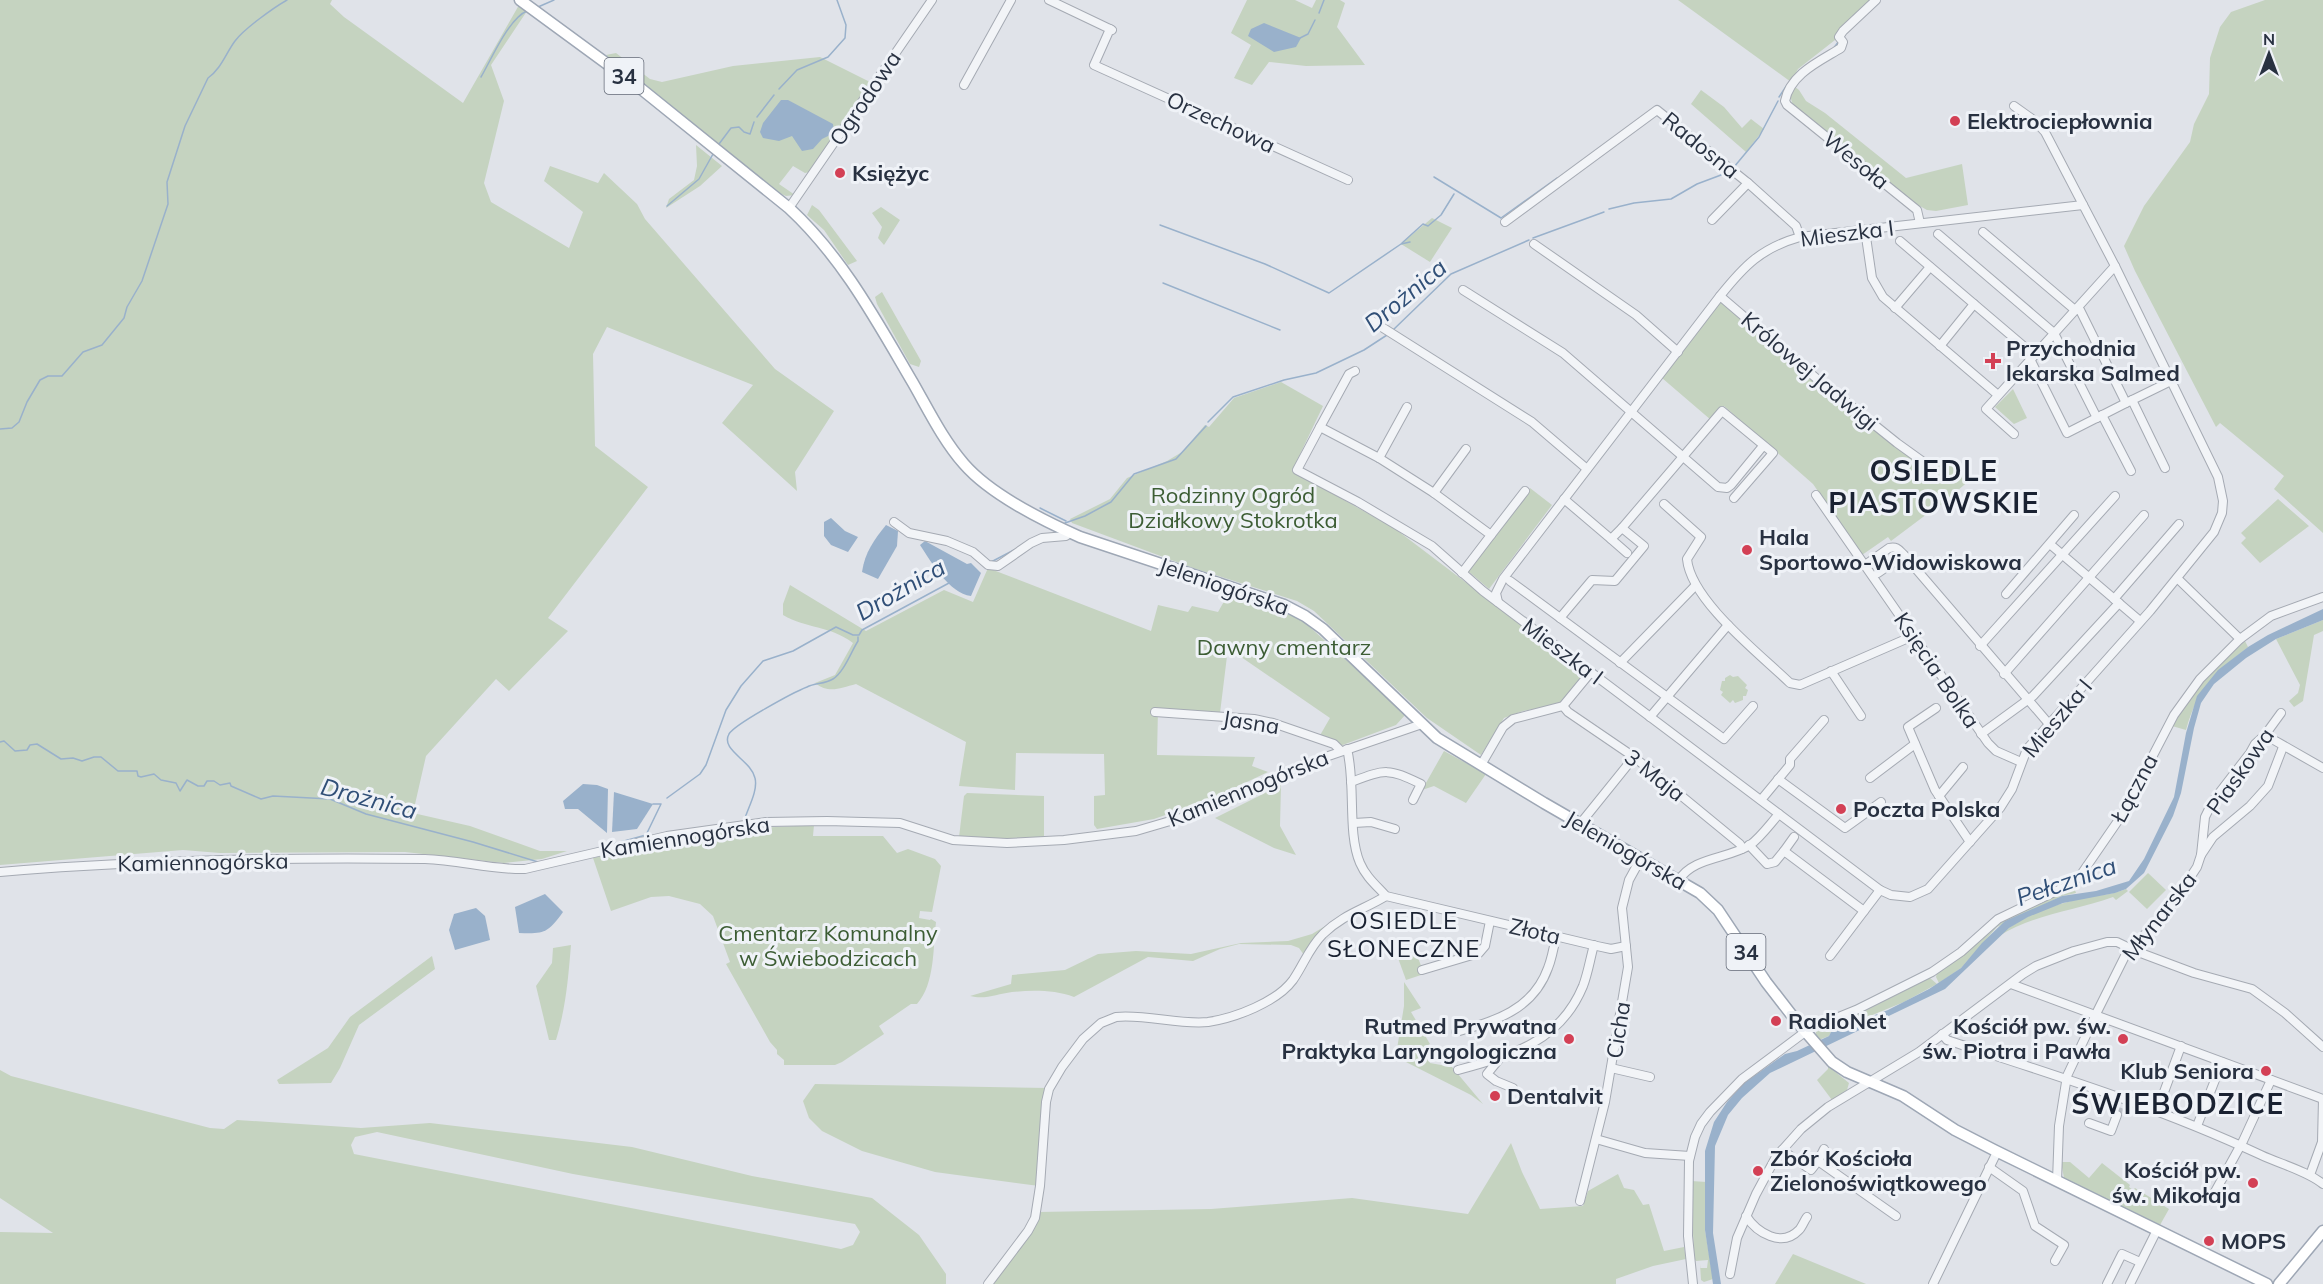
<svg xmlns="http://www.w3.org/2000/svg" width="2323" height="1284" font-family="Mulish,sans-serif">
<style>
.green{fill:#c5d3c0;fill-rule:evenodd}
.water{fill:#99b1cb}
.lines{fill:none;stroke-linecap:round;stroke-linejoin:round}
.stream{stroke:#99b1cb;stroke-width:1.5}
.minor-tunnel{stroke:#bbbfc7;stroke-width:8;stroke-dasharray:8 4;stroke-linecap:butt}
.minor-casing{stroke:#a5aab3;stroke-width:10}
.major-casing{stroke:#9ea7b5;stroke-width:13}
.minor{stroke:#f2f4f7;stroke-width:8}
.major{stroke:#fff;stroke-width:10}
.poi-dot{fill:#d34055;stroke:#eff2f7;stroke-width:2}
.labels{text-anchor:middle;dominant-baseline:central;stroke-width:6;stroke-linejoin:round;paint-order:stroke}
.shield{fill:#eff2f7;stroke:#646b78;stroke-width:1.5}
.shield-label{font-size:21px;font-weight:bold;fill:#283141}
.street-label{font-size:22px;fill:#283141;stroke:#eff2f7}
.poi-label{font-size:22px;font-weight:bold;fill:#283141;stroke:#eff2f7;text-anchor:start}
.park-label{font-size:22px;fill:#3c5d34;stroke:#eff2f7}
.water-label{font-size:24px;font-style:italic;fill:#304f77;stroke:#eff2f7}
.neighbourhood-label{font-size:24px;letter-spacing:1.5px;fill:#1a2232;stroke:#eff2f7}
.district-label{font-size:28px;font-weight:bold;letter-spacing:1.5px;fill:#1a2232;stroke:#eff2f7}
</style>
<rect width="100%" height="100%" fill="#e0e3e9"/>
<g class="green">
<path d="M0 0H332L330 4 344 17 463 103 519 5 527 11 491 65 504 101 484 183 491 202 569 248 583 212 544 181 550 166 598 183 604 173 637 204 645 219 775 369 834 411 795 472 797 491 722 423 753 385 607 327 593 354 595 446 648 487 548 618 568 631 509 691 496 679 426 756 413 813 470 826 540 851H567L542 859 504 863 405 852 220 853 183 850 0 865Z"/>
<path d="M1247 0H1295L1312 8 1316 0H1340L1345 3 1337 27 1365 65 1306 66 1269 62 1252 85 1234 78 1251 45 1231 33Z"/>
<path d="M1678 0H1872L1840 32 1835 40 1798 69 1791 82Z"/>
<path d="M2265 0H2323V533L2274 489 2284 476 2220 423 2216 427 2135 271 2124 246 2144 206 2190 142 2194 124 2209 94 2210 58 2220 27 2231 12Z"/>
<path d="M616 53 650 79 662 82 733 66 820 57 872 83 810 172 805 173 793 166 779 184 795 195 786 196 779 193 606 55Z"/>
<path d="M1795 87 1799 90 1806 101 1825 113 1906 178 1962 164 1968 205 1936 211 1927 210 1900 195 1795 108C1790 99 1789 96 1795 87Z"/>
<path d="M1701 90 1724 107 1742 128 1751 119 1764 129 1746 152 1691 104Z"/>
<path d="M696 145 722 166 700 186 666 208 669 199 694 180 697 166Z"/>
<path d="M812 205 819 210 857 261 848 265 824 230 807 215Z"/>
<path d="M881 207 900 220 884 245 878 238 882 227 872 213Z"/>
<path d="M1432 218 1452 228 1430 262 1401 244Z"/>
<path d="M882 292 921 361 919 367 910 364 877 304 875 297Z"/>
<path d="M1720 296 1925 468 1933 469 1947 457 1971 479 1928 516 1927 514 1891 541 1888 537 1862 555 1813 484 1724 406 1711 420 1662 378Z"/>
<path d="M1281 382 1323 406 1292 471 1394 528 1580 669 1583 676 1561 704 1523 711 1504 718 1481 755 1427 718 1314 611 1297 601 1190 567 1072 523 1070 519 1110 499 1127 478 1167 461 1182 452 1205 425 1209 427 1234 398Z"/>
<path d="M2013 389 2027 418 2014 424 1995 407Z"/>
<path d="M1530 488 1552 505 1489 589 1468 571Z"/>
<path d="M2278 499 2309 526 2260 563 2241 543 2246 538 2241 533Z"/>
<path d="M988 568 1151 631 1158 605 1188 612 1192 606 1218 612 1230 591 1302 620 1406 714 1396 725 1340 746 1319 737 1330 718 1228 648 1220 713 1158 709 1157 755 1255 757 1252 766 1268 772 1211 799 1154 819 1097 829 1094 825V796L1105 795 1104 754 1016 753 1015 790 959 786 966 742 856 684C840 688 829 694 815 683L835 675 853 643C829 625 807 629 783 615V604L790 585 866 631 944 590 973 602Z"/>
<path d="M2323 620V631L2314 635 2303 701 2294 707 2289 701 2298 693 2300 685 2276 639Z"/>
<path d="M2245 641 2248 647C2214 674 2198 687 2186 730L2172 726 2204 680Z"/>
<path d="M1730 675 1733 677 1738 676 1747 685 1745 688 1748 690 1746 696H1743V700L1735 703 1733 700 1730 703 1721 695 1723 692 1720 690 1722 681H1725V678Z"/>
<path d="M1444 751 1486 774 1466 803 1434 786 1422 790Z"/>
<path d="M1281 785 1280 826 1296 855 1274 848 1215 818Z"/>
<path d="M967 793 1044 796V837L982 839 959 837 964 796Z"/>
<path d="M814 825 813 836H883L897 853 908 849 935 859 941 866 932 912 920 911 919 918 930 920 931 919 936 922C933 948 935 984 917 1004H911L879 1026 884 1034 842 1062 835 1065H784V1060L777 1054V1050L770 1042 726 964 730 962 713 916 700 904 669 896 651 897 611 911 593 858 670 839 741 829Z"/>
<path d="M2148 873 2166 890 2147 909 2129 892Z"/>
<path d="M2074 887 2076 893 2062 896 1997 927 1961 968 1939 983 1936 977 1937 973 2001 921Z"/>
<path d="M2126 889 2128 891 2116 900 2113 897C2074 911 2035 914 1999 936 2023 914 2058 903 2089 897 2102 895 2114 894 2126 889Z"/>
<path d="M1345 914 1304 955 1299 948 1291 945 1239 944 1220 949 1193 961 1148 957 1074 997C1055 990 1033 990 1012 992 997 994 985 1000 970 996L1011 984 1012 975 1065 970 1098 954 1136 951 1191 954 1241 943 1288 941 1312 934Z"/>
<path d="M571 945C568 980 566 1007 556 1040H549L536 986 552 963 553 948Z"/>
<path d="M1416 952 1424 974 1406 980 1398 958Z"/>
<path d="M432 956 435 969 359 1025 340 1068 331 1083 279 1084 277 1080 328 1048 350 1017Z"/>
<path d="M1930 978 1937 984 1904 1002 1831 1032 1829 1036 1819 1040 1816 1036V1030L1859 1014Z"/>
<path d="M1404 982 1421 1008 1411 1012 1430 1044 1422 1048 1430 1063 1452 1067 1483 1104 1471 1095 1402 1060 1397 1049 1404 1006Z"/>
<path d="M1828 1066 1849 1083 1847 1090 1832 1100 1817 1080 1828 1069Z"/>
<path d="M0 1070 11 1076 210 1128 224 1129 237 1120 361 1128 430 1123 632 1147 752 1176 872 1198 919 1235 946 1274V1284H0V1232L53 1233 0 1198ZM377 1132 573 1174 855 1224 860 1232 853 1245 841 1249 354 1154 351 1145 355 1137Z"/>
<path d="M815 1084 1048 1088 1039 1186 935 1172 862 1151 822 1131 809 1118 803 1101Z"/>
<path d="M1511 1143 1522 1172 1540 1209 1583 1206 1588 1191 1618 1174 1624 1188 1634 1190 1643 1205 1649 1204 1664 1251 1684 1247 1686 1259 1653 1266 1616 1279V1284H989L1038 1212 1211 1209 1352 1198 1468 1214Z"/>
<path d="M2061 1162H2070L2089 1178 2102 1163 2130 1185 2129 1187 2133 1190 2135 1188 2169 1209 2160 1225 2064 1178Z"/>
<path d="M1691 1181 1707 1182 1705 1230 1713 1279 1704 1282 1701 1280 1700 1264V1268H1707L1708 1260 1696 1261 1694 1258Z"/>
<path d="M1793 1254 1866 1284H1775Z"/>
</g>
<g class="water">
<path d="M1264 23 1301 38 1296 47 1274 52 1248 36 1251 29Z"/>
<path d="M781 100H788L833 124 834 133 822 139 813 149 802 151 792 136 779 141 763 138 760 132 763 123Z"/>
<path d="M831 518 845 531 858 537 848 552 831 545 824 536V522Z"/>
<path d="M886 525 898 531 897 546 878 579 862 572C865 552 874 540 886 525Z"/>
<path d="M925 541 967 564 971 563 981 573 971 596C949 593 932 563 920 545Z"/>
<path d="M2323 609V620L2276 639 2246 658 2214 684 2201 703 2194 728 2181 793 2173 816 2144 873 2126 889 2115 893 2063 903 2028 917 2009 928 1945 989 1770 1073 1742 1098 1728 1115 1715 1146 1713 1233 1721 1284H1713L1705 1230V1151L1714 1122 1727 1102 1744 1083 1785 1054 1797 1051 1829 1036 1831 1032 1888 1010 1929 989 1961 968 1982 943 2005 921 2062 896 2096 891 2129 881 2144 859 2174 797 2186 733 2197 696 2218 670 2248 647 2268 635Z"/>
<path d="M583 784 597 785 608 789 607 833 578 809H565L563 801Z"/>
<path d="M614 792 653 804 637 829 612 832Z"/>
<path d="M545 894 563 912C548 933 544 934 519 933L515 907Z"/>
<path d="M476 908 485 916 490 940 455 950 449 930 454 914Z"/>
</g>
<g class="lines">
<g class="stream">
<path d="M538 7 554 0"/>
<path d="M1319 13 1324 0"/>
<path d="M1300 38 1308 34 1315 20"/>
<path d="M1833 49 1839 41"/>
<path d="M481 77C491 60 509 18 527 11"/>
<path d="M779 89 797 70 828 57 845 38 846 25 837 0"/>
<path d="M1779 97 1787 85"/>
<path d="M757 117 774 95"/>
<path d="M719 144 731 128 739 127 744 132 750 134 754 122"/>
<path d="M1734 167 1759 137 1778 101"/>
<path d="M1434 177 1501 218 1557 178"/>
<path d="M667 206 699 179 713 154"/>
<path d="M1609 209 1634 203 1671 199 1697 184 1729 172"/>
<path d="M1160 225 1265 264 1329 293 1401 244 1410 242"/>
<path d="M1533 238 1604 212"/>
<path d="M1402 243 1423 224 1428 226 1441 215 1454 194"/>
<path d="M1163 283 1280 330"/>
<path d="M1393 330 1451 274 1529 240"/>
<path d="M1208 422 1233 397 1284 380 1316 373 1364 350 1387 335"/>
<path d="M0 429 12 428 19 422 27 402 40 380 48 376H62L83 352 102 345 124 318 127 307 142 281 168 204 167 182 185 126 208 78C221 69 226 53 235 41 244 29 273 8 287 0"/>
<path d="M1040 508 1066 521"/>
<path d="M1065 523 1085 516 1111 502 1134 474 1176 459 1206 426"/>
<path d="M991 562 1014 550"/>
<path d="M0 742 4 741 15 751 27 750 30 745 37 744 61 759 73 758 82 761 94 757H101L118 771H137L138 776 141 777 154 774 161 780 176 783 180 791 187 780 198 786H204L207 781H214L220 785 230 783 231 786 261 799 273 796 330 799 366 814 473 842 538 862"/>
<path d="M667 798 700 774 706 765 726 710 741 686 763 661 793 651 836 627 853 635H859L862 630 949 583"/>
<path d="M745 818C749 806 758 790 755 778 751 760 720 750 729 734 735 724 794 692 807 687 815 683 825 684 833 679 844 672 851 652 858 641V637"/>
<path d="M595 849 646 835 661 804H653"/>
</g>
<path class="minor-tunnel" d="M2117 1115 2121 1104"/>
<g class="minor-casing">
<g id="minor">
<path d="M1049 0 1112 30"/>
<path d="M1876 0 1843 31 1839 37 1843 42 1841 48C1820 61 1790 74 1785 101L1787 105 1917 210 1920 223"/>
<path d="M1110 29 1094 65 1348 180"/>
<path d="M964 85 1011 0"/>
<path d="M789 208 932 0"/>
<path d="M1712 220 1748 183"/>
<path d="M1505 222 1657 110 1748 183 1796 226 1800 237"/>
<path d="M1865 230 1872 278 1883 297 1998 395"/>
<path d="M1983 232 2075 310H2080L2126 403 2171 381"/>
<path d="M1938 234 2054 333 2097 418"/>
<path d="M1900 241 2034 355"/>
<path d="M1534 244 1636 315 1678 352"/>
<path d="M1463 290 1563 353 1718 487 1727 488 1731 485 1763 446"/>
<path d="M1720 296 1816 378 1897 443 1929 466"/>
<path d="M1895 308 1930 267"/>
<path d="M1369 319 1532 422 1587 469"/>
<path d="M1940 346 1974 304"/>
<path d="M2030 359 2067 433 2126 403"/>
<path d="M1355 371 1349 374 1320 427 1379 458 1434 493 1491 535 1462 573"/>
<path d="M2132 400 2165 468"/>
<path d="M2102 415 2131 471"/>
<path d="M1320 427 1297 470 1358 502 1432 546 1483 591 1880 890 1891 895 1910 897 1928 889 2000 808 2012 789 2027 749 2150 611 2214 532 2222 513 2223 501 2218 477 2115 266 2045 132 2035 121 2014 106"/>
<path d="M2014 434 1986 409 2115 266"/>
<path d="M1379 458 1407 407"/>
<path d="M1434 493 1466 449"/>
<path d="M1816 495 1988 743 1996 751 2021 762"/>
<path d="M1664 504 1701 537 1687 559C1691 601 1760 654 1790 683L1800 685 1913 636"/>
<path d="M894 522 909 533 947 541 973 552 988 565 998 566 1031 543 1042 538 1066 536 1070 532"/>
<path d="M1622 528 1722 411 1773 453 1734 498"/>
<path d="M1491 535 1525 491"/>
<path d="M1611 539 1627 553"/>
<path d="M2051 545 2140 621"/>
<path d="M1904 555 2049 724"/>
<path d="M1865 565 1889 548C1897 546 1899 550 1904 555L1878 573"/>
<path d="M2177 578 2240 639"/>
<path d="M1510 581 1724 739 1753 706"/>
<path d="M2006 594 2074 515"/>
<path d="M2114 599 2179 524"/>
<path d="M1498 602 1496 593 1503 579 1720 296C1744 266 1761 248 1800 237L2083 205"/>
<path d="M1560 618 1592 580 1615 581 1644 546 1622 528 1611 539 1564 499"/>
<path d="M1980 646 2115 496"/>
<path d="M1620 663 1695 586"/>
<path d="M1831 671 1861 716"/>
<path d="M2004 674 2144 515"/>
<path d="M1563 706 1568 712 1634 757 1740 844 1742 849"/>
<path d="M1936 708 1908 727 1935 790 1970 842"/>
<path d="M1155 712 1254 719 1273 723 1334 744 1341 751"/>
<path d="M1650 717 1728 625"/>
<path d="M1981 734 2033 696 2119 603"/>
<path d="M2265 735 2323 768"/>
<path d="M1347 749C1356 783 1347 833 1360 863 1366 877 1376 885 1386 896L1597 946 1611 949 1626 946"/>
<path d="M1481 765 1503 727 1513 719 1563 706 1591 672"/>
<path d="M1870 778 1915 744"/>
<path d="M1778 779 1845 828 1881 802"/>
<path d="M1351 782C1386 769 1388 768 1421 784L1413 800"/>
<path d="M1939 796 1963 767"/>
<path d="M1761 800 1790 765V759L1824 720"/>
<path d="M1354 823 1371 822 1395 829"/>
<path d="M1580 824 1634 757"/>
<path d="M1749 845 1767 864 1775 862 1784 851 1864 911 1880 890"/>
<path d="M1784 851 1794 837"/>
<path d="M2201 855 2213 837 2250 806 2268 786 2283 747"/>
<path d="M0 872C141 860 283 857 425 859 459 860 492 870 525 869L667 836 766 822 827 821 900 823 953 840 1007 843 1064 840 1136 831 1194 814 1305 764 1422 724"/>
<path d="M1679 880C1693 857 1728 859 1750 845 1761 837 1770 824 1779 814"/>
<path d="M1830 956 1864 911"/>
<path d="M1422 970 1479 953 1485 946 1490 921"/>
<path d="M2011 984 2323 1099"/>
<path d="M1456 1032C1495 1021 1533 1010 1548 968 1552 958 1554 947 1556 936"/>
<path d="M1942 1034 1947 1040 1959 1044C2061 1077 2163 1109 2261 1155 2280 1164 2307 1171 2323 1184"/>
<path d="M1500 1058 1487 1074 1496 1081 1513 1088"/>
<path d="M1611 1068 1650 1077"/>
<path d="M1458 1070C1512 1055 1560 1042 1583 986 1588 973 1590 959 1594 945"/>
<path d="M2157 1111 2181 1046"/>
<path d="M2089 1123 2111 1131 2117 1115"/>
<path d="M2197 1126 2222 1062"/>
<path d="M1596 1139 1645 1153 1690 1156"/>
<path d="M1782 1150 1811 1170 1818 1161 1896 1216"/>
<path d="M1818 1161 1824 1149"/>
<path d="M1989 1167 2023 1191 2035 1226 2064 1245 2055 1261"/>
<path d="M2310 1175 2322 1142 2323 1099"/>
<path d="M2057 1181 2059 1126 2067 1076 2097 1012 2126 954 2170 908 2197 867 2201 855 2205 817 2213 801 2250 753 2255 744 2265 735 2281 713"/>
<path d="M2211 1199 2243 1141 2271 1080"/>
<path d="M1580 1201 1605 1102 1628 967 1622 908 1629 880 1640 860"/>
<path d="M1746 1216C1757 1233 1782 1248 1799 1230 1802 1227 1804 1221 1807 1217"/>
<path d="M1730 1274 1737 1238 1756 1194 1776 1157 1801 1129 1828 1107 1919 1052 2023 974 2036 966 2074 951 2107 942H2117L2138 952 2194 973 2252 989 2285 1013 2323 1047"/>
<path d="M988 1284 1028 1231 1035 1218 1040 1186 1046 1102 1049 1089 1062 1067 1083 1039 1101 1023 1116 1017C1146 1014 1179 1025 1208 1022 1235 1018 1277 1002 1293 980 1304 964 1309 948 1323 934 1344 914 1363 910 1386 896"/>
<path d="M1693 1284 1688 1236 1689 1161 1695 1137 1701 1124 1710 1112 1742 1079 1809 1029 1856 1010 1932 972 1961 952 1998 919 2071 884 2080 876 2122 815 2174 715 2200 679 2240 639 2271 616 2323 597"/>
<path d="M1933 1284 1997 1152"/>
<path d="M2107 1284 2122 1254 2140 1262"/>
<path d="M2130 1284 2157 1230"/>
</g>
</g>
<g class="major-casing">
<g id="major">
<path d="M520 0 640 88 789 208C843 258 876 320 913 383 929 411 943 440 964 464 990 494 1044 521 1080 537L1284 605 1305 616 1323 629 1437 738 1544 803 1700 893 1718 910 1766 982 1797 1022 1832 1062 1847 1072 1903 1096 1955 1130 1994 1150 2267 1284"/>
<path d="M2279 1284 2323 1231"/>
</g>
</g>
<use href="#minor" class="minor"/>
<use href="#major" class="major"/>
</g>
<g class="poi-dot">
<circle cx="1955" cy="121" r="6"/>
<circle cx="840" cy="173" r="6"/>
<path d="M1990 352h6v6h6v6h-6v6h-6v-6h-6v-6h6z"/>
<circle cx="1747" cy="550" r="6"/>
<circle cx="1841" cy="809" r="6"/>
<circle cx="1776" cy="1021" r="6"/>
<circle cx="1569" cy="1039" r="6"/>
<circle cx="2123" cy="1039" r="6"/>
<circle cx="2266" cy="1071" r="6"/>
<circle cx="1495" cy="1096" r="6"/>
<circle cx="1758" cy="1171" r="6"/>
<circle cx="2253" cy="1183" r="6"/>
<circle cx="2209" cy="1241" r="6"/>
</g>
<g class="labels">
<g class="shield">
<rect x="604.5" y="58" width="39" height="36" rx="4.5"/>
<rect x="1726.5" y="934" width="39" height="36" rx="4.5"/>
</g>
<g class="shield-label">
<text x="624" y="76">34</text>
<text x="1746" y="952">34</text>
</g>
<g class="street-label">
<text transform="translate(865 98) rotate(-56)">Ogrodowa</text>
<text transform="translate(1221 122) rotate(25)">Orzechowa</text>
<text transform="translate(1701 145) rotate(39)">Radosna</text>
<text transform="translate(1856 160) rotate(39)">Wesoła</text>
<text transform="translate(1847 233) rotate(-7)">Mieszka I</text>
<text transform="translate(1810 371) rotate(40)">Królowej Jadwigi</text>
<text transform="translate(1224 586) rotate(19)">Jeleniogórska</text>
<text transform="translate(1563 651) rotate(37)">Mieszka I</text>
<text transform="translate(1937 670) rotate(56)">Księcia Bolka</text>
<text transform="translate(2057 718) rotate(-50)">Mieszka I</text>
<text transform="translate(1251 722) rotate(9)">Jasna</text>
<text transform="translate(2240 771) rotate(-55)">Piaskowa</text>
<text transform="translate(1655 775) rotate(38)">3 Maja</text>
<text transform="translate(1248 788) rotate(-22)">Kamiennogórska</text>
<text transform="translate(2134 788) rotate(-62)">Łączna</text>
<text transform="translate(685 837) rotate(-9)">Kamiennogórska</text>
<text transform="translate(1626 850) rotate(30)">Jeleniogórska</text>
<text transform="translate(203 862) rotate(-1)">Kamiennogórska</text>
<text transform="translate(2159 916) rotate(-52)">Młynarska</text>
<text transform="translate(1535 931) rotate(13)">Złota</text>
<text transform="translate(1618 1030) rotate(-81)">Cicha</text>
</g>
<g class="poi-label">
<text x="1967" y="121">Elektrociepłownia</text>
<text x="852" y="173">Księżyc</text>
<text x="2006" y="348">Przychodnia<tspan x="2006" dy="25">lekarska Salmed</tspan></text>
<text x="1759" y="537">Hala<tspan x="1759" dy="25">Sportowo-Widowiskowa</tspan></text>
<text x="1853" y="809">Poczta Polska</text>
<text x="1788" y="1021">RadioNet</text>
<text x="1557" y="1026" text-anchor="end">Rutmed Prywatna<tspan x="1557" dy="25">Praktyka Laryngologiczna</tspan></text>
<text x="2111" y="1026" text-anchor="end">Kościół pw. św.<tspan x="2111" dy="25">św. Piotra i Pawła</tspan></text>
<text x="2254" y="1071" text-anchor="end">Klub Seniora</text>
<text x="1507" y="1096">Dentalvit</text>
<text x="1770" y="1158">Zbór Kościoła<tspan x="1770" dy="25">Zielonoświątkowego</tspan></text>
<text x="2241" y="1170" text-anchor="end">Kościół pw.<tspan x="2241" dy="25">św. Mikołaja</tspan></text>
<text x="2221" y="1241">MOPS</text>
</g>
<g class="park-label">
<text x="1233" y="495">Rodzinny Ogród<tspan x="1233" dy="25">Działkowy Stokrotka</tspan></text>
<text x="1284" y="647">Dawny cmentarz</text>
<text x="828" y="933">Cmentarz Komunalny<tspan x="828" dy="25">w Świebodzicach</tspan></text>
</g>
<g class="water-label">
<text transform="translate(1405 295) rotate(-40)">Drożnica</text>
<text transform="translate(900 589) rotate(-30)">Drożnica</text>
<text transform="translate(369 798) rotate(15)">Drożnica</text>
<text transform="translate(2066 881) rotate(-19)">Pełcznica</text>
</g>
<g class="neighbourhood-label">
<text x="1404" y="920">OSIEDLE<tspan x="1404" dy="28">SŁONECZNE</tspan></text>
</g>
<g class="district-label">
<text x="1934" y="470">OSIEDLE<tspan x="1934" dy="32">PIASTOWSKIE</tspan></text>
<text x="2178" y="1103">ŚWIEBODZICE</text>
</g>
</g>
<g transform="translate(2269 54)" stroke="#eff2f7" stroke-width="4.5" paint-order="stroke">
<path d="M0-4.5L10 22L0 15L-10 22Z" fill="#283141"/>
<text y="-9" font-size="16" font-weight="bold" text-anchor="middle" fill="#283141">N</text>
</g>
</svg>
